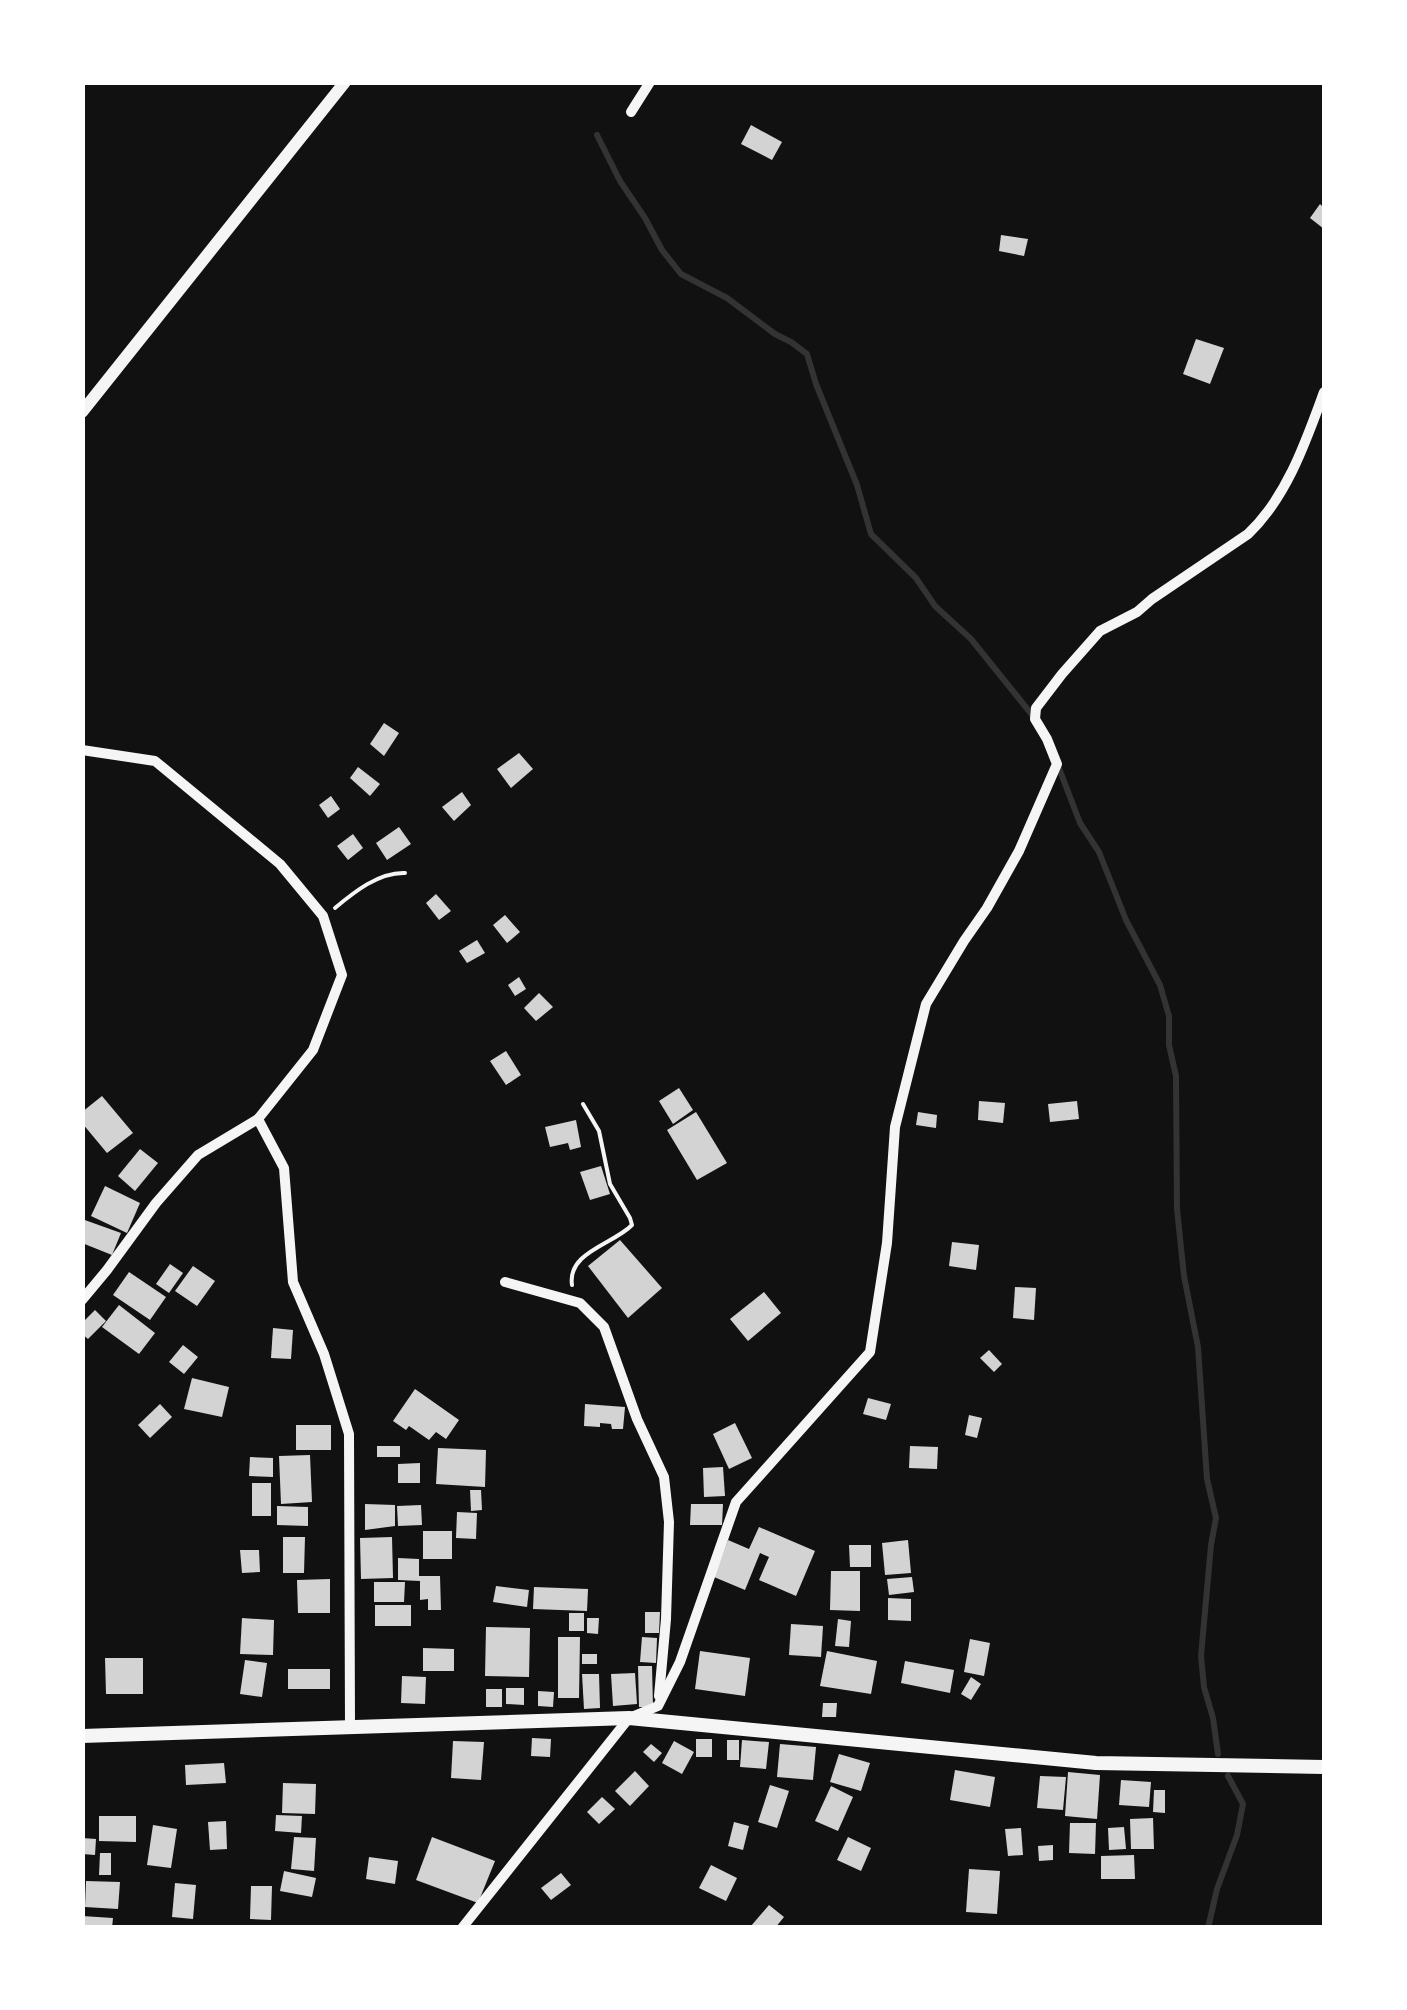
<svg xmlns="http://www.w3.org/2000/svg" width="1407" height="2010" font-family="'IBM Plex Sans',sans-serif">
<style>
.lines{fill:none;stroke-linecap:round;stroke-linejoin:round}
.stream{stroke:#333;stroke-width:6}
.building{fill:#d3d3d3}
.path{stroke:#f5f5f5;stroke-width:4}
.minor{stroke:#f5f5f5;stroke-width:10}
.tertiary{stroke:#f5f5f5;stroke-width:12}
.secondary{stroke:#f5f5f5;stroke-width:14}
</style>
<rect width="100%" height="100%" fill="#111"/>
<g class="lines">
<g class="stream">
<path d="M597 135 620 181 645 218 662 250 681 274 727 298 775 334 791 342 807 354 816 384 857 485 871 534 916 578 935 606 971 639 1033 716"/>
<path d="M1057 763 1080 823 1099 852 1126 920 1160 985 1169 1016V1045L1176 1076 1177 1209 1184 1276 1198 1347 1207 1479 1216 1518 1211 1545 1201 1656 1204 1687 1213 1718 1218 1754"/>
<path d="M1208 1928 1217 1889 1237 1835 1243 1804 1228 1776"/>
</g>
</g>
<g class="building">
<path d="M751 125 782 142 772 160 741 144Z"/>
<path d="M1320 204 1324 208V229L1310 218Z"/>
<path d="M1001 235 1028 239 1024 256 999 251Z"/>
<path d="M1196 339 1224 348 1210 384 1183 374Z"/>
<path d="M384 723 399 733 384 756 370 744Z"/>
<path d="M519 753 533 769 511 788 497 769Z"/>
<path d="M358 767 380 784 370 796 350 778Z"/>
<path d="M462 792 471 805 454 821 442 807Z"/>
<path d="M331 796 340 809 328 818 319 805Z"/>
<path d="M399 827 411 844 387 860 376 843Z"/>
<path d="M353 834 363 848 348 860 337 846Z"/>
<path d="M436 894 451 911 439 920 426 903Z"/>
<path d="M505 915 520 932 507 943 493 925Z"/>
<path d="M477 940 485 953 467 963 459 951Z"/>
<path d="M519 977 526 989 515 996 508 985Z"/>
<path d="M539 993 553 1007 536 1021 524 1008Z"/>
<path d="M506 1051 521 1075 506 1085 490 1061Z"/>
<path d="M679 1088 693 1110 673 1124 659 1101Z"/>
<path d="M102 1096 133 1133 107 1153 82 1123V1112Z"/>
<path d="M979 1101 1005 1103 1003 1123 978 1120Z"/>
<path d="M1077 1101 1079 1119 1050 1122 1048 1104Z"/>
<path d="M696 1112 727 1163 697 1180 667 1130Z"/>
<path d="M918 1112 937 1115 936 1128 916 1125Z"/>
<path d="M576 1120 581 1147 570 1150 568 1143 550 1147 545 1127Z"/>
<path d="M140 1149 158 1163 135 1191 118 1176Z"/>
<path d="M601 1166 610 1194 590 1200 580 1172Z"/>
<path d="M105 1186 140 1203 127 1233 91 1216Z"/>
<path d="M82 1219 121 1233 112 1255 82 1243Z"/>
<path d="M620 1240 662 1288 628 1318 588 1266Z"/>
<path d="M952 1242 979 1245 976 1270 949 1266Z"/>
<path d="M170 1264 183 1273 169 1293 156 1284Z"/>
<path d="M193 1266 215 1281 197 1306 175 1291Z"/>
<path d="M129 1272 166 1297 150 1320 113 1295Z"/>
<path d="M1015 1287 1036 1288 1034 1320 1013 1318Z"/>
<path d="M764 1292 781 1313 748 1341 730 1319Z"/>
<path d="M119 1305 155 1333 139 1354 102 1327Z"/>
<path d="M95 1310 106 1321 88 1339 82 1334V1323Z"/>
<path d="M273 1328 293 1330 291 1359 271 1358Z"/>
<path d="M183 1345 198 1357 184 1374 169 1362Z"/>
<path d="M989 1350 1002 1364 994 1372 980 1358Z"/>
<path d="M192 1378 229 1387 222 1417 184 1409Z"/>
<path d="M415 1389 459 1420 446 1439 436 1432 429 1440 409 1426 406 1430 393 1421Z"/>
<path d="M868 1398 891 1404 886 1420 863 1414Z"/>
<path d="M160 1404 172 1417 150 1438 138 1425Z"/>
<path d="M585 1404 625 1407 623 1429H612L611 1424 600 1423V1427L584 1426Z"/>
<path d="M969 1415 982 1418 977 1438 965 1435Z"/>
<path d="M735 1423 752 1458 729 1469 713 1434Z"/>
<rect x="296" y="1425" width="35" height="25"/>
<rect x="377" y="1446" width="23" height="11"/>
<path d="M910 1446 938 1447 937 1469 909 1468Z"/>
<path d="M438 1448 486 1450 485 1487 436 1484Z"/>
<path d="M310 1455 312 1502 281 1504 279 1456Z"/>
<path d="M250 1457 273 1458V1477L249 1476Z"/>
<path d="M420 1463V1483H398V1464Z"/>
<path d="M723 1467 725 1496 704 1497 703 1468Z"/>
<rect x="252" y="1483" width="19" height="33"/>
<path d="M470 1490H481L482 1510 471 1511Z"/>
<path d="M365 1504 395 1505V1526L365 1530Z"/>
<path d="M691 1504H723L722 1525H690Z"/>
<path d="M421 1505 422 1525 398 1526 397 1506Z"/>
<path d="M277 1506 308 1507V1526L277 1525Z"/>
<path d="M457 1512 477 1513 476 1539 456 1538Z"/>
<path d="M759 1527 815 1551 796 1596 759 1580 769 1557 760 1553 745 1590 714 1577 728 1540 749 1549Z"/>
<rect x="423" y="1531" width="29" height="28"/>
<path d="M283 1537H305L304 1573H283Z"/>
<path d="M392 1537 393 1578 361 1579 360 1538Z"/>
<path d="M908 1540 911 1573 885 1575 882 1543Z"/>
<path d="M849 1545H871V1567H850Z"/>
<path d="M240 1550H259L260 1572 242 1573Z"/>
<path d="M398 1558 419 1559V1576H440L441 1610H428V1599L420 1600V1581L398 1580Z"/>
<path d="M831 1571H860V1611L830 1610Z"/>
<path d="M912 1577 914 1592 889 1595 887 1579Z"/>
<path d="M330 1579V1613H298L297 1580Z"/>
<path d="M374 1582H405L404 1602H374Z"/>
<path d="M496 1586 529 1590 527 1607 493 1602Z"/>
<path d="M534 1587 588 1589 587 1611 533 1609Z"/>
<path d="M888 1598 911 1599V1621L888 1620Z"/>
<rect x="375" y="1605" width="36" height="21"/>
<path d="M645 1612H660L659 1633H645Z"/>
<rect x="569" y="1613" width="15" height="18"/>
<path d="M242 1618 274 1620 273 1655 240 1654Z"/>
<path d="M587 1618H599L598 1634 587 1633Z"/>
<path d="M838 1619 851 1621 849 1647 835 1646Z"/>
<path d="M791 1624 823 1626 821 1657 789 1655Z"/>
<path d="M486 1627 530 1628 529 1677 485 1676Z"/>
<path d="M558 1637H580L579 1698H558Z"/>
<path d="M642 1637 657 1638 656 1663 640 1662Z"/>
<path d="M970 1639 990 1643 984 1676 964 1672Z"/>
<path d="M423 1648 454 1649V1671H423Z"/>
<path d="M700 1651 750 1658 745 1696 695 1689Z"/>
<path d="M827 1651 877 1661 871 1694 820 1686Z"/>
<rect x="582" y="1654" width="15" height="10"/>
<path d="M105 1658H143V1694H106Z"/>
<path d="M245 1660 267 1663 262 1697 240 1694Z"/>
<path d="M905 1661 954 1670 950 1693 901 1683Z"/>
<path d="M638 1666H652L653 1707H639Z"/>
<rect x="288" y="1669" width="42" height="20"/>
<path d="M635 1673 637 1704 613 1706 611 1674Z"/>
<path d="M582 1674H599L600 1708 584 1709Z"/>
<path d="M402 1676 426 1677 425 1704 401 1703Z"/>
<path d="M971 1677 981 1684 971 1700 961 1694Z"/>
<path d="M506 1688H524V1705L506 1704Z"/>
<rect x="486" y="1689" width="16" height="18"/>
<path d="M538 1691 554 1692 553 1707 538 1706Z"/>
<path d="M823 1703H837L836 1717H822Z"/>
<path d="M532 1738 551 1739 550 1757 531 1756Z"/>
<rect x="696" y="1739" width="16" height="18"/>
<rect x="727" y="1740" width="12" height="20"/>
<path d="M742 1740 769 1742 766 1769 740 1767Z"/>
<path d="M453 1741 484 1742 481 1780 451 1778Z"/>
<path d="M674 1741 694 1752 682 1774 662 1763Z"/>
<path d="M651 1744 662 1753 654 1762 643 1752Z"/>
<path d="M780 1744 816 1747 813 1780 777 1777Z"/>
<path d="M839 1754 870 1763 861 1791 830 1782Z"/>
<path d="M224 1763 226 1783 186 1785 185 1765Z"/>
<path d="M955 1770 995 1777 990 1807 950 1800Z"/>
<path d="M635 1771 649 1786 630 1806 615 1791Z"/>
<path d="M1068 1772 1100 1775 1097 1819 1065 1816Z"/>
<path d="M1040 1776 1066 1777 1063 1810 1037 1808Z"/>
<path d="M1121 1780 1151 1782 1149 1807 1119 1805Z"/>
<path d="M283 1783 316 1784 315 1814 282 1813Z"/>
<path d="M770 1785 789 1791 777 1828 758 1822Z"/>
<path d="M831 1786 853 1797 838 1831 815 1821Z"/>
<path d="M1154 1790H1165V1813L1153 1812Z"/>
<path d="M602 1797 615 1809 599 1824 587 1812Z"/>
<path d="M276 1815 302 1816 301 1833 275 1831Z"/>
<path d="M99 1816H136V1842L99 1841Z"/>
<path d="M1153 1818 1154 1849H1131L1130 1819Z"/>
<path d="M226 1821 227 1849 210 1850 208 1822Z"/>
<path d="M734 1822 749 1826 743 1850 728 1846Z"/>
<path d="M1070 1823H1096L1095 1854 1069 1853Z"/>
<path d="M153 1825 177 1829 171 1868 147 1865Z"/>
<path d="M1124 1827 1126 1849 1109 1850 1108 1828Z"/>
<path d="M1021 1828 1023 1855 1008 1856 1005 1829Z"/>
<path d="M294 1837 316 1838 314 1871 291 1869Z"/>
<path d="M432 1837 495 1861 478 1903 416 1880Z"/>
<path d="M848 1837 871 1848 861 1871 837 1860Z"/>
<path d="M82 1838 96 1839 95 1855 82 1854Z"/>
<path d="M1053 1845V1860L1039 1861 1038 1846Z"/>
<path d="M100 1853H111V1875H99Z"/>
<path d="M1134 1855 1135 1879H1101V1856Z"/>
<path d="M369 1857 398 1861 395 1884 366 1879Z"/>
<path d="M711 1865 737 1878 726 1901 699 1888Z"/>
<path d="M969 1869 1000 1871 997 1914 966 1912Z"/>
<path d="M284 1871 316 1878 312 1897 280 1891Z"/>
<path d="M561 1873 571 1885 551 1900 541 1888Z"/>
<path d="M86 1881 120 1882 118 1909 85 1907Z"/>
<path d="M175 1883 196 1885 193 1919 172 1917Z"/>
<path d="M251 1886H272L271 1920 250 1919Z"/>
<path d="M769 1905 784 1917 775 1928H753L751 1926Z"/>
<path d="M82 1916 113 1918 112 1928H82Z"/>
</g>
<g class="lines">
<g class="path">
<path d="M335 908C354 892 379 872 405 873"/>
<path d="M572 1285C567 1252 614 1244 632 1225L630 1218 610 1184 599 1131 583 1104"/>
</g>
<g class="minor">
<path d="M631 112 650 82"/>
<path d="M82 750 155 761 280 864 323 916 342 975 313 1050 258 1119 198 1155 156 1203 107 1270 82 1300"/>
<path d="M258 1119 284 1168 293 1282 324 1354 349 1434 350 1726"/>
<path d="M505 1282 580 1303 604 1327 637 1419 664 1477 669 1522 666 1619 659 1696"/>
<path d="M462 1928 629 1718 658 1706 680 1662 736 1502 870 1352 887 1243 895 1127 926 1004 964 941 987 908 1019 851 1057 764 1047 739 1035 719 1036 708 1062 674 1100 631 1137 612 1152 599 1248 534C1287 497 1306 441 1324 392"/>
</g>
<path class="tertiary" d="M82 412 345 82"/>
<path class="secondary" d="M82 1736 629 1718 1096 1763 1324 1767"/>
</g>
<rect width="1407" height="2010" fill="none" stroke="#ffffff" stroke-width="170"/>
</svg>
